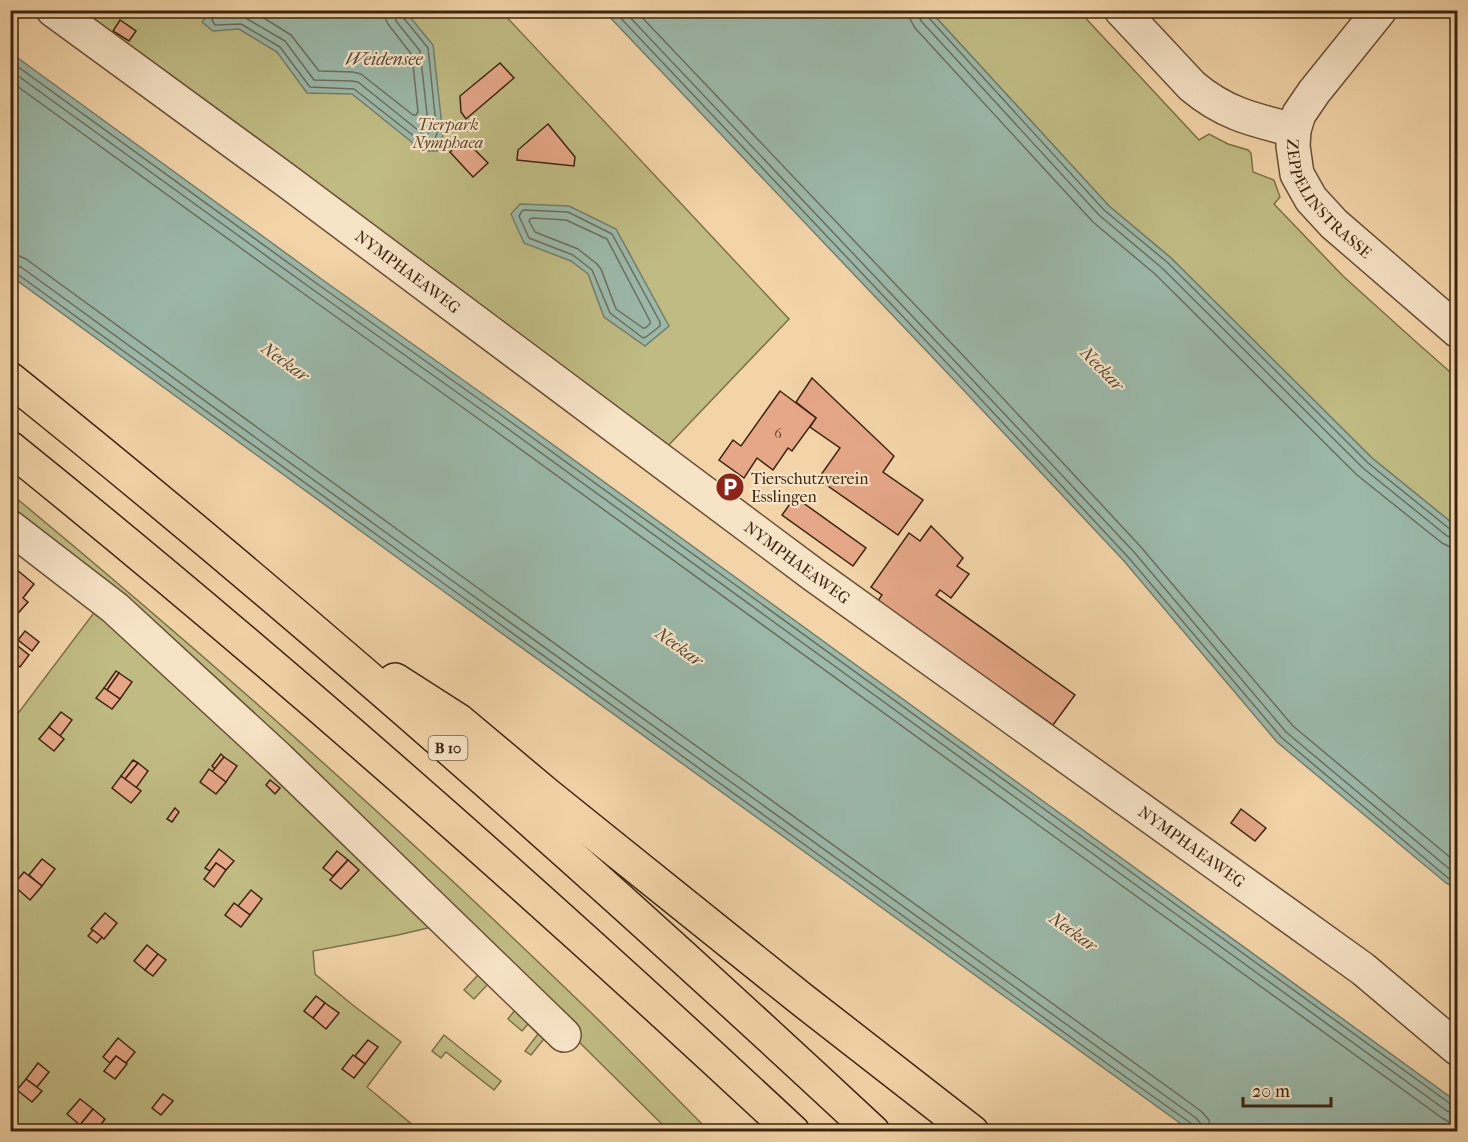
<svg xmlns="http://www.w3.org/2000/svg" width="1468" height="1142" font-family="'IM FELL French Canon',serif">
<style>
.green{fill:#c0bb83;stroke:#7e7049;stroke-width:1.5}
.water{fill:#9bb8a9;stroke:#757d6b;stroke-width:1.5}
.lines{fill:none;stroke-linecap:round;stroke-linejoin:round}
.shore{stroke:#6c6e5c;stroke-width:1.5}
.building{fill:#e5a788;stroke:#3c240f;stroke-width:1.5}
.minor-casing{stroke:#6a5035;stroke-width:36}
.highway-casing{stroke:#3c240f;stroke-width:36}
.minor{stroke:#f7e3c6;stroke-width:33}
.highway{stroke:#f2d4a8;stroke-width:33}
.labels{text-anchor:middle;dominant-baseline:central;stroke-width:4.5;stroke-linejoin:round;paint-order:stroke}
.number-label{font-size:14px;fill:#66452d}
.shield{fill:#f7e3c6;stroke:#745d46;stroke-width:1.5}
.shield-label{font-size:15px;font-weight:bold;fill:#3c240f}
.park-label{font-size:16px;font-style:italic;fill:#5d4a2c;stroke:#f7e3c6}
.street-label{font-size:16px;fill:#3c240f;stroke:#f7e3c6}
.poi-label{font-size:16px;fill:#3c240f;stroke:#f7e3c6;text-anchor:start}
.water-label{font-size:18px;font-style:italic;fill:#544936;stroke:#f7e3c6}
</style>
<rect width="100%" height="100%" fill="#f2d4a8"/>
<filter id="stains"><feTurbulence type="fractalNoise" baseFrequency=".00333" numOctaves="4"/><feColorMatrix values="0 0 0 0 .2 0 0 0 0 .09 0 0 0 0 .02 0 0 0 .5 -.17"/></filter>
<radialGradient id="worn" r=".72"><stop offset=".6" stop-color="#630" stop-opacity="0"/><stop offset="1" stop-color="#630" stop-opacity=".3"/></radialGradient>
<g class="green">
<path d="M79 11H501L789 319 664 450Z"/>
<path d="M930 11H1079L1199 140 1209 134 1228 144 1248 150 1251 153 1253 172 1274 180 1280 197 1274 204 1343 276 1415 341 1457 378V527L1372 458 1171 258 1109 206Z"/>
<path d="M10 493C207 656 398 826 581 1003 625 1045 667 1089 709 1131H669L579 1042 421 879 11 516Z"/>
<path d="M99 606 436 926 398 935 313 951 315 974 354 1006 401 1042 367 1087 420 1131H11L10 724Z"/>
<path d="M469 956 547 1035 531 1055 525 1051 538 1034 528 1024 522 1031 508 1019 515 1010 488 984 474 999 464 990 478 975 464 961Z"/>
<path d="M444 1035 501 1081 494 1090 446 1052 441 1058 432 1051Z"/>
</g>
<g class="water">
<path d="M210 11H405L433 45 443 135 437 151H423L352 94 307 93 277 52 239 29 213 31 202 22Z"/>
<path d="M604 11H930L1109 206 1171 258 1372 458 1457 527V889L1446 883 1277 742 1124 561 956 382Z"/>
<path d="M11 53 320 278 508 412 1457 1102V1131H1191L428 580 11 276Z"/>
<path d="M520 204 569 206 616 229 669 326 645 346 604 317 588 274 571 261 524 243 511 214Z"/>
</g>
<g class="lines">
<g class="shore">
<path d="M215 10 212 20 215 25 241 24 280 47 310 87 354 89 424 144 431 145 433 143 437 134 428 48 402 16 401 10"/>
<path d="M222 10 223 15 224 17H244L285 41 314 80 352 81 358 82 424 135 427 136 429 132 420 51 396 21 394 10"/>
<path d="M251 10 291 35 319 71 353 72 361 74 413 115H416L418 112 412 55 388 24 385 18 384 10"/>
<path d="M613 10 961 378 1128 557 1281 737 1448 878 1458 882"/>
<path d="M623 10 966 373 1134 552 1286 732 1453 872 1458 874"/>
<path d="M635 10 973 366 1140 546 1293 726 1458 864"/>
<path d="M909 10 910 19 915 28 1093 222 1155 274 1357 475 1442 543 1450 547 1458 548"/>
<path d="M918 10 919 17 922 22 1099 215 1162 268 1363 468 1447 536 1458 539"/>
<path d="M926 10 928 17 1104 210 1167 262 1368 463 1451 530 1458 531"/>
<path d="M10 61 316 283 504 417 1452 1105 1458 1106"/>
<path d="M10 70 312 289 500 423 1447 1111 1458 1114"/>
<path d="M10 81 307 296 494 430 1442 1118 1449 1122 1458 1123"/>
<path d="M524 210 568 212 612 234 660 322V326L646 337 643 338 610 313 592 270 573 255 529 238 519 216 522 211Z"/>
<path d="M533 218 566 220 607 239 650 321V324L645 328H643L616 309 601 269 597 264 578 249 535 232 529 221 530 219Z"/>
<path d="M10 255 19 256 26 259 442 562 1201 1111 1209 1120 1211 1132"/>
<path d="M10 264 21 267 436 569 1196 1118 1201 1124 1202 1132"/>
<path d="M10 271 16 273 432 575 1134 1083 1192 1124 1194 1128V1132"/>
</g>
</g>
<g class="building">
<path d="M120 20 136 31 129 41 113 31Z"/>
<path d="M500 63 514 78 466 119 461 112 460 96Z"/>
<path d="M548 124 575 157 574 166 517 160 518 150Z"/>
<path d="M464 139 488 163 473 177 450 152Z"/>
<path d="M812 378 894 456 883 472 923 500 898 535 818 479 840 448 810 427 816 418 796 402Z"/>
<path d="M780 391 816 418 792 451 788 448 773 470 757 458 744 478 719 460 733 440 741 446Z"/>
<path d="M795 497 866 548 853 566 782 515Z"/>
<path d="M931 526 963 558 957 566 969 574 951 598 940 590 936 595 1075 695 1053 725 877 602 882 595 871 587 909 533 920 541Z"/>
<path d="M10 564 34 584 23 598 28 602 13 619 10 616Z"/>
<path d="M25 631 39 642 32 651 18 640Z"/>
<path d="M14 643 29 655 20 667 10 659V647Z"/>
<path d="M116 671 119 673 107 690 104 688Z"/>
<path d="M119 673 132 682 120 699 107 690Z"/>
<path d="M104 688 120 699 112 709 96 698Z"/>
<path d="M61 712 72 720 60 736 49 727Z"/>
<path d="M49 727 64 739 54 751 39 739Z"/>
<path d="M221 754 224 757 215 769 212 766Z"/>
<path d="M224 757 237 766 226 782 212 772Z"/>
<path d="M133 760 138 763 125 779 121 776Z"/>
<path d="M138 763 148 771 136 788 125 779Z"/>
<path d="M209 769 226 782 216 794 200 782Z"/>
<path d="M121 776 141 791 131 803 112 788Z"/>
<path d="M270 780 280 788 275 794 266 785Z"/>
<path d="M175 808 179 812 172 822 167 819Z"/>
<path d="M1241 809 1266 828 1255 841 1231 823Z"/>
<path d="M219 849 234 861 226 870 216 863 210 871 205 868Z"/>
<path d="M337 851 348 860 333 876 323 868Z"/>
<path d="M42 859 55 869 42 886 29 875Z"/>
<path d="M348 860 359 870 341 889 330 880Z"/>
<path d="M216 863 226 870 214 887 204 879Z"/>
<path d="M24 872 42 886 30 900 13 885Z"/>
<path d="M251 890 262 899 250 915 238 906Z"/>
<path d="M234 903 250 915 241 927 225 915Z"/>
<path d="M105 913 117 923 104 939 91 929Z"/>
<path d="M93 930 102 937 97 943 88 936Z"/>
<path d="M147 945 158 954 145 970 134 961Z"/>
<path d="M158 954 166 960 153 976 145 970Z"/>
<path d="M316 996 325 1003 313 1018 304 1011Z"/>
<path d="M325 1003 339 1013 326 1029 313 1018Z"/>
<path d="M118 1038 135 1052 126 1063 116 1056 110 1063 103 1057Z"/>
<path d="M368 1040 378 1047 365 1064 355 1056Z"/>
<path d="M353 1055 365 1064 354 1078 342 1069Z"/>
<path d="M116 1056 127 1064 115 1079 104 1071Z"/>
<path d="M38 1063 49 1072 37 1087 26 1079Z"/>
<path d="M26 1079 42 1091 32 1102 17 1090Z"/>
<path d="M163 1094 173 1101 161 1115 152 1108Z"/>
<path d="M80 1099 93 1109 80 1125 67 1114Z"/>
<path d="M93 1109 105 1119 95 1132H89L80 1125Z"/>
</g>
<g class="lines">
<g class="minor-casing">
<g id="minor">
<path id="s1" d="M53 10 287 181 814 575 1363 969 1458 1049"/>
<path d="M1121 10 1192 86C1225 114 1254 120 1294 130"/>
<path id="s2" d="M1380 10 1314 92 1299 114 1294 130 1293 146 1297 174 1311 199 1334 224 1458 331"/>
<path d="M10 527 115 608 279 759 564 1035"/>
</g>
</g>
<g class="highway-casing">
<g id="highway">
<path d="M10 379C308 618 594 872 873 1132"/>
<path d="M10 448C280 666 540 896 793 1132"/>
<path d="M395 680 459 721 546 794 800 998 972 1132"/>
</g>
</g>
<use href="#minor" class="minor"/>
<use href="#highway" class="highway"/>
</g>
<defs>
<g id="parking-disc" transform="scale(1.5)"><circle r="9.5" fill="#8f2418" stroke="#f7e3c6"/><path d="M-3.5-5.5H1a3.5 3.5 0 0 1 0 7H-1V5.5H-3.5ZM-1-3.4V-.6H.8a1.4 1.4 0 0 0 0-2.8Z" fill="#fff"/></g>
</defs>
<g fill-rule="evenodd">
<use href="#parking-disc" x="730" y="487"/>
</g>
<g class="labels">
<g class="number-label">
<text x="778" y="433">6</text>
</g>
<rect class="shield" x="428.5" y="736" width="39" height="24" rx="4.5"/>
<g class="shield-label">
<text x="448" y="748">B 10</text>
</g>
<g class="park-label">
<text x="448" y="124">Tierpark<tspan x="448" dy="18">Nymphaea</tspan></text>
</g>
<g class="street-label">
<text stroke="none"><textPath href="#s2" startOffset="230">ZEPPELINSTRASSE</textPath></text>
<text stroke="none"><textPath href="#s1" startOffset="441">NYMPHAEAWEG</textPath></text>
<text stroke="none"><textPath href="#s1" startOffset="927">NYMPHAEAWEG</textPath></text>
<text stroke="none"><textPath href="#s1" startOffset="1413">NYMPHAEAWEG</textPath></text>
</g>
<g class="poi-label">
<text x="751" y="478">Tierschutzverein<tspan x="751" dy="18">Esslingen</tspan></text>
</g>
<g class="water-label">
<text x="384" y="59">Weidensee</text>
<text transform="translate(285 362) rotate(36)">Neckar</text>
<text transform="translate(1102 369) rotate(46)">Neckar</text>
<text transform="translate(679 647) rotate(36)">Neckar</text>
<text transform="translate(1073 932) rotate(36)">Neckar</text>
</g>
</g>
<rect width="1468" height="1142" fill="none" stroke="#f2d4a8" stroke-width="36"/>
<rect x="12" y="12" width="1444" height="1118" fill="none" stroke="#3c240f" stroke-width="3"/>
<rect x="18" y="18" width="1432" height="1106" fill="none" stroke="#3c240f" stroke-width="1.5"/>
<path d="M1243 1097v9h88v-9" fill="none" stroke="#3c240f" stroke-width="3"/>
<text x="1252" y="1097" font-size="18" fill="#3c240f" stroke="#f7e3c6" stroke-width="4.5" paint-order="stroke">20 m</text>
<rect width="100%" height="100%" filter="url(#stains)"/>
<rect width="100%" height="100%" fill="url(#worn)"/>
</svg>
